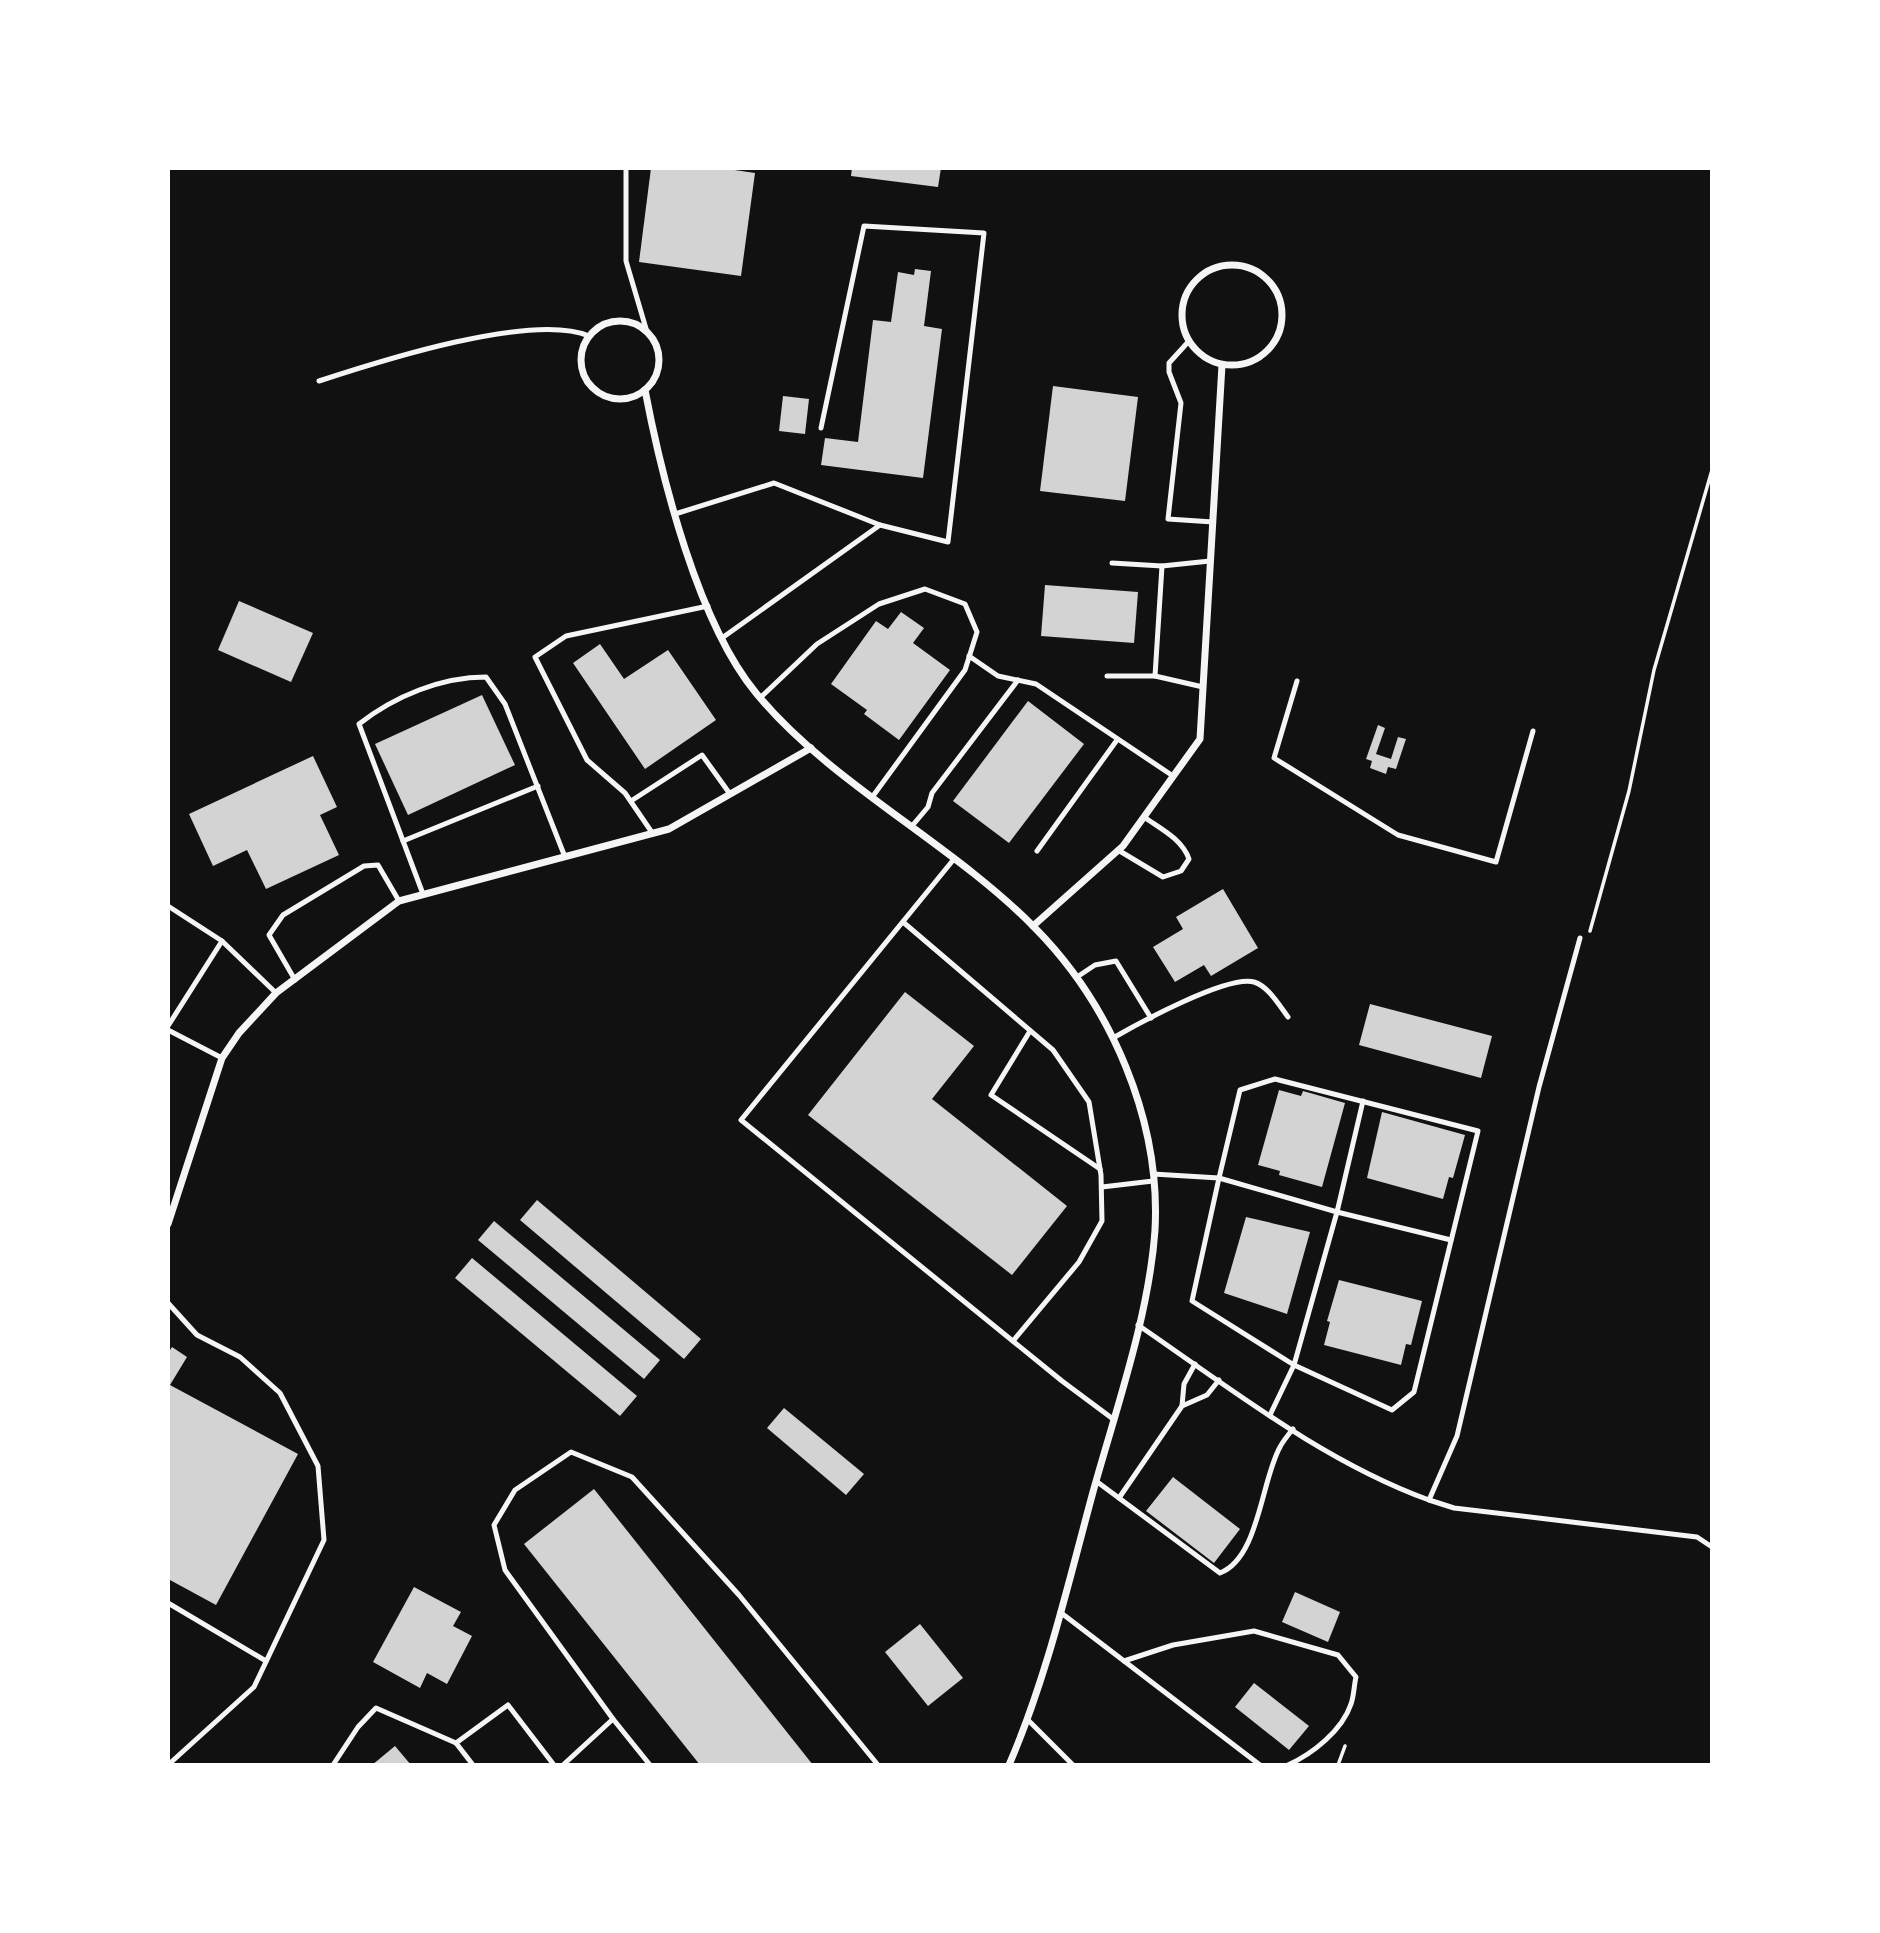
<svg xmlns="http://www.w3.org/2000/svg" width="1880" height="1933" font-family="'IBM Plex Serif',serif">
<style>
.building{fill:#d3d3d3}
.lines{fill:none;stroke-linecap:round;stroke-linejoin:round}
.path{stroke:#f5f5f5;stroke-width:3.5}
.service{stroke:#f5f5f5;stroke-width:5}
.minor{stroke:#f5f5f5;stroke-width:7}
</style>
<rect width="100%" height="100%" fill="#111"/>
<g class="building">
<path d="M651 168H721L755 173 741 276 639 262Z"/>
<path d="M852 168H941L938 187 851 176Z"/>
<path d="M915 269 931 271 924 326 942 329 923 478 821 465 825 438 858 442 873 320 891 322 898 272 914 275Z"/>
<path d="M1053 386 1138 397 1125 501 1040 491Z"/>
<path d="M783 396 809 399 805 434 779 431Z"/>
<path d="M1045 585 1138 592 1134 643 1041 636Z"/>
<path d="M239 601 313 633 291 682 218 650Z"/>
<path d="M901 612 924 628 913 643 950 670 899 740 864 714 867 710 831 684 876 621 888 629Z"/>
<path d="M600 644 624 679 668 650 716 720 645 769 573 663Z"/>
<path d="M482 695 515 765 408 815 375 744Z"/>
<path d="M1028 701 1084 744 1009 843 953 801Z"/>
<path d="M1378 725 1385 728 1376 754 1391 759 1398 737 1406 739 1396 769 1388 767 1386 774 1370 768 1372 761 1366 759Z"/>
<path d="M313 756 337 807 320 815 339 855 266 889 247 850 213 866 189 814Z"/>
<path d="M1223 889 1258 948 1211 976 1204 965 1175 982 1153 947 1183 929 1176 917Z"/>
<path d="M905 992 974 1046 932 1099 1067 1206 1012 1275 808 1115Z"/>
<path d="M1370 1004 1492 1036 1481 1078 1359 1045Z"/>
<path d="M1279 1090 1301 1096 1303 1091 1345 1103 1322 1187 1279 1175 1280 1171 1258 1165Z"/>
<path d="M1382 1112 1465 1135 1453 1178 1449 1177 1443 1199 1367 1178Z"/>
<path d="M537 1200 701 1339 684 1359 520 1220Z"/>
<path d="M1246 1217 1310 1232 1287 1314 1224 1293Z"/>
<path d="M494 1221 660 1360 644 1379 478 1240Z"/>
<path d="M472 1258 637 1396 620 1416 455 1278Z"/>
<path d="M1339 1280 1422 1301 1411 1345 1406 1344 1401 1365 1324 1345 1330 1322 1327 1321Z"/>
<path d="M172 1347 187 1357 170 1385 298 1454 216 1605 170 1580 168 1583V1353Z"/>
<path d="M784 1408 864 1474 846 1495 767 1428Z"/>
<path d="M1173 1477 1240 1529 1214 1563 1146 1511Z"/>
<path d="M594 1489 813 1765H700L524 1544Z"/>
<path d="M414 1587 461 1612 453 1626 472 1636 447 1684 427 1673 420 1688 373 1662Z"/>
<path d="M1295 1592 1340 1612 1328 1642 1282 1622Z"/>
<path d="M920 1624 963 1678 928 1706 885 1652Z"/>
<path d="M1254 1683 1309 1726 1289 1750 1235 1707Z"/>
<path d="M395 1746 411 1765H372Z"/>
</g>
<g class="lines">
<g class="path">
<path d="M1590 931 1629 791 1654 670 1712 470"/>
<path d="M1338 1765 1345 1746"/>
</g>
<g class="service">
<path d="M626 168V261L647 332"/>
<path d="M1189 341 1169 363V372L1181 403 1168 519 1213 522"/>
<path d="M319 381C380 361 532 312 589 336"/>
<path d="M821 428 864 226 984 233 948 542 880 525"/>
<path d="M675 514 774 483 880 525 722 638"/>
<path d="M1112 563 1162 566 1210 561"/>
<path d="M969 656 998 676 1036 684 1173 776"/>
<path d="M1107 676H1155L1203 687"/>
<path d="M1155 676 1162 566"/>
<path d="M1297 681 1274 758 1398 835 1496 862 1533 731"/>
<path d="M760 698 817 644 879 604 925 589 965 604 977 632 965 670 873 796"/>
<path d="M631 801 702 755 730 794"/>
<path d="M912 826 928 807 932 793 1018 680"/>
<path d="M653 834 625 793 587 760 535 657 566 636 708 606"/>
<path d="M403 841 538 786"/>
<path d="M1118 850 1163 877 1181 871 1189 859C1182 839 1161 829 1144 817"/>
<path d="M1037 851 1117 740"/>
<path d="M954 859 741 1120 1062 1381 1113 1419"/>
<path d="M423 894 359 724C395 696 441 677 486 677L505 704 565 857"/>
<path d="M168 906 222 941 276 993"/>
<path d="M903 922 1053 1050 1089 1102 1101 1175 1102 1221 1079 1262 1013 1341"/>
<path d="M1077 977 1095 965 1116 961 1151 1018"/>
<path d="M295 980 269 935 283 915 364 866 378 865 399 901"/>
<path d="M168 1026 222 941"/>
<path d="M168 1030 222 1058"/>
<path d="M1030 1031 991 1095 1100 1169"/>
<path d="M1113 1038C1139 1023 1227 975 1254 982 1268 986 1279 1005 1288 1017"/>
<path d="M1363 1101 1337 1212 1294 1365 1192 1301 1219 1178 1337 1212 1451 1240"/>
<path d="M1153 1174 1219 1178 1240 1090 1275 1079 1478 1131 1414 1392 1392 1410 1294 1365 1270 1415"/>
<path d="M1102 1187 1153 1181"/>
<path d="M168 1303 197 1335 240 1357 280 1393 318 1466 324 1540 254 1687 168 1765"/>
<path d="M1138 1325C1230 1388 1324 1462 1429 1500L1457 1436 1539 1087 1580 938"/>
<path d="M1182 1406 1207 1395 1219 1380"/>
<path d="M1096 1481 1220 1573C1259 1558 1261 1481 1280 1447 1283 1441 1288 1435 1293 1429"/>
<path d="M1119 1498 1182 1406 1184 1384 1195 1364"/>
<path d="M1429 1500 1454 1508 1697 1537 1712 1547"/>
<path d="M168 1603 266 1661"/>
<path d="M1060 1612 1260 1765"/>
<path d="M1124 1661 1173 1645 1254 1631 1338 1655 1356 1677C1354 1685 1354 1696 1351 1704 1342 1731 1312 1754 1288 1765"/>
<path d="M613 1719 650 1765"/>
<path d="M1028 1720 1073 1765"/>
<path d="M333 1765 358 1727 376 1708 456 1743"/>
<path d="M473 1765 456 1743 508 1705 554 1765"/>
<path d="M563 1765 613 1719 505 1570 494 1525 515 1490 571 1452 632 1477 739 1595 878 1765"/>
</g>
<g class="minor">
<circle cx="1232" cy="315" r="50"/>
<circle cx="620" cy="360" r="39"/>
<path d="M645 390C662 479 698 623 756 693 831 784 952 843 1035 928 1111 1005 1161 1120 1155 1230 1149 1316 1116 1409 1093 1492 1068 1584 1047 1677 1009 1765"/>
<path d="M1033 926 1123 846 1200 739 1222 365"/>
<path d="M168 1224 222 1058 239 1033 276 993 399 901 669 829 811 748"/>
</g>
</g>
<rect width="1880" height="1933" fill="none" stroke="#ffffff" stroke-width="340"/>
</svg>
